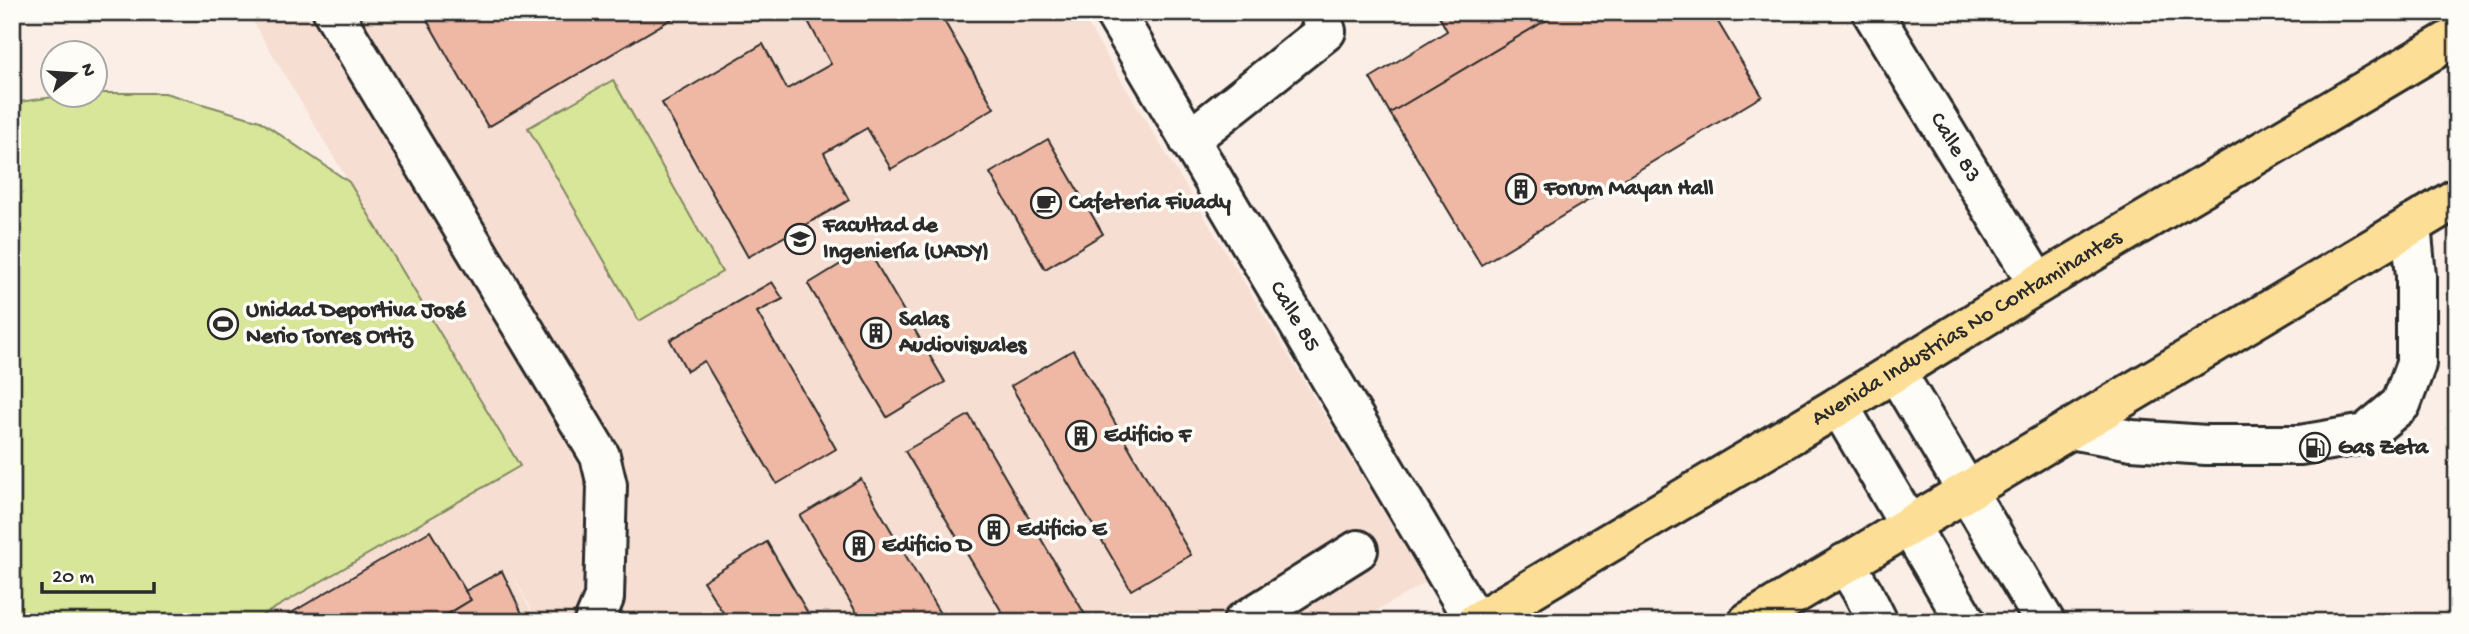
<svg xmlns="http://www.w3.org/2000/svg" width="2469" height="634" font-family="'Gochi Hand',sans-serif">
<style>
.built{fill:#f7ded2}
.green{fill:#d7e699;stroke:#818862;stroke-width:2}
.building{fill:#efb8a4;stroke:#2b2b2b;stroke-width:2}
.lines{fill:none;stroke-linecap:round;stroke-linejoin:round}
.minor-casing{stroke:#2b2b2b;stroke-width:44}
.major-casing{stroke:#2b2b2b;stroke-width:44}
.minor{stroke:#fdfcf7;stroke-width:38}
.major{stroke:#fcde96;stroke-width:38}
.labels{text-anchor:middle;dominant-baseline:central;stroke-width:7;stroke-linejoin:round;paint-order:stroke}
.street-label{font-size:23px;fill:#2b2b2b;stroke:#fdfcf7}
.poi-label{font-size:23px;font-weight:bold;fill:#2b2b2b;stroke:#fdfcf7;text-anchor:start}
</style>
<rect width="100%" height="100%" fill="#faeee6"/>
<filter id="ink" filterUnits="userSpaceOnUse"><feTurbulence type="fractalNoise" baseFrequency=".0143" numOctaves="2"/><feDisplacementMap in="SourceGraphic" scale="14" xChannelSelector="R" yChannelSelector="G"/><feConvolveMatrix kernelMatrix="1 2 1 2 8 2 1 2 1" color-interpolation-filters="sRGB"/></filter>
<g filter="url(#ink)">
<path class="built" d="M247 12H1080L1426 582 1357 622H538L509 568 536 622H251L519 466Z"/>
<g class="green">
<path d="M613 80 722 272 639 321 528 128Z"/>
<path d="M95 93H165L260 121 349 182 520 466 251 622H12V103L67 95Z"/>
</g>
<g class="building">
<path d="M670 12 673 18 488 127 423 13Z"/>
<path d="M818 12H939L994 108 891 169 867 128 824 153 849 200 748 257 662 103 763 44 787 89 831 64 807 19Z"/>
<path d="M1437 12H1560L1390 113 1370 78 1447 31Z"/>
<path d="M1560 12H1712L1762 96 1481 265 1390 113Z"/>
<path d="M1048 139 1103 234 1045 269 990 173Z"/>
<path d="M867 248 945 382 887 417 808 284Z"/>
<path d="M772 282 783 299 757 312 836 449 777 484 704 361 687 371 670 340Z"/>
<path d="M1073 350 1191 555 1131 590 1011 386Z"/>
<path d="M969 415 1087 618 1080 622H1008L905 451Z"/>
<path d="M861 479 917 575 945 622H862L800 516Z"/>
<path d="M430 531 471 600 434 622H276Z"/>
<path d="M767 542 813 622H729L703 581Z"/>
<path d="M502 571 526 622H454L450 613 471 600 465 591Z"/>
</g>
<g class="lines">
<g class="minor-casing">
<g id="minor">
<path d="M333 12 600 456 607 485 604 598 594 622"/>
<path id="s1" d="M1114 12 1475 622"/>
<path id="s2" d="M1872 12 2038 284"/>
<path d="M1189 140 1326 31 1319 12"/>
<path d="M1896 372 2045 622"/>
<path d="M1839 406 1966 622"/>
<path d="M2070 429 2132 440 2206 445H2300L2365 434 2401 404 2416 364V276L2411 225"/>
<path d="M1845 563 1864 594 1878 622"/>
<path d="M1243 622 1358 550"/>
</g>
</g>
<g class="major-casing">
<g id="major">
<path id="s3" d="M1476 622 1839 406 2038 284 2457 36"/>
<path d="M1748 622 2457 198"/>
</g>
</g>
<use href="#minor" class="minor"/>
<use href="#major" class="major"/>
</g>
</g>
<defs>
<g id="building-ring" transform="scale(1.575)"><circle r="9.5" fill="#fdfcf7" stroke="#2b2b2b" stroke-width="1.5"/><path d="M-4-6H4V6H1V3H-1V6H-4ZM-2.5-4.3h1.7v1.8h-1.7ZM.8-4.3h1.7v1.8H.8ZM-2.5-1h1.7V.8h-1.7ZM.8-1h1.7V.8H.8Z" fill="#2b2b2b"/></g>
<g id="cafe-ring" transform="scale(1.575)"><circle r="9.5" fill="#fdfcf7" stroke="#2b2b2b" stroke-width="1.5"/><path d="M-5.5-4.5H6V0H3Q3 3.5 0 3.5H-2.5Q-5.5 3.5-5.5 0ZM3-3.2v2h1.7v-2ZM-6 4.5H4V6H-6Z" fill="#2b2b2b"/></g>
<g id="university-ring" transform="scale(1.575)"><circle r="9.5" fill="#fdfcf7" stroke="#2b2b2b" stroke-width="1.5"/><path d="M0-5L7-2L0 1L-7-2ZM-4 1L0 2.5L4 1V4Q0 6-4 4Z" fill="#2b2b2b"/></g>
<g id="stadium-ring" transform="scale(1.575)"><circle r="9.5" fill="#fdfcf7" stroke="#2b2b2b" stroke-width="1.5"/><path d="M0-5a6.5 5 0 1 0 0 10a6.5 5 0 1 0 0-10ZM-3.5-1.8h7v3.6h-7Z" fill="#2b2b2b"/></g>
<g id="fuel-ring" transform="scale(1.575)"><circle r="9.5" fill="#fdfcf7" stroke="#2b2b2b" stroke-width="1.5"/><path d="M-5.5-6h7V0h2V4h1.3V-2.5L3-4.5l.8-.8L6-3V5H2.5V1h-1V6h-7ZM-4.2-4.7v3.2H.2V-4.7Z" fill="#2b2b2b"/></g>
</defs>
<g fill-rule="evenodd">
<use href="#building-ring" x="1521" y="189"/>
<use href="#cafe-ring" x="1046" y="203"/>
<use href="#university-ring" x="800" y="239"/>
<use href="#stadium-ring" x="223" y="324"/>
<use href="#building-ring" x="876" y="333"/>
<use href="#building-ring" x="1081" y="436"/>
<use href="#fuel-ring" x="2315" y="448"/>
<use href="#building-ring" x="994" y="530"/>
<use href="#building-ring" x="859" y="546"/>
</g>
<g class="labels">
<g class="street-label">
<text stroke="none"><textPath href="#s2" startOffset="159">Calle 83</textPath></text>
<text stroke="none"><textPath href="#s1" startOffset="354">Calle 85</textPath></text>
<text stroke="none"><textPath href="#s3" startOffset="572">Avenida Industrias No Contaminantes</textPath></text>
</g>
<g class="poi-label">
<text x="1544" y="189">Forum Mayan Hall</text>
<text x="1069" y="203">Cafeteria Fiuady</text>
<text x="823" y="226">Facultad de<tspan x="823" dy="26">Ingeniería (UADY)</tspan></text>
<text x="246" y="311">Unidad Deportiva José<tspan x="246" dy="26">Nerio Torres Ortiz</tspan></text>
<text x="899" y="320">Salas<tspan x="899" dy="26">Audiovisuales</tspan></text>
<text x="1104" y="436">Edificio F</text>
<text x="2338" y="448">Gas Zeta</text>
<text x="1017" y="530">Edificio E</text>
<text x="882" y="546">Edificio D</text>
</g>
</g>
<rect width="2469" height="634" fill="none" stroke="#fdfcf7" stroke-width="42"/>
<rect x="21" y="21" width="2427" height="592" fill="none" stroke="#2b2b2b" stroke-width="2.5" filter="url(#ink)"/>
<g transform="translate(74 74) rotate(73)"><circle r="33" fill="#fdfcf7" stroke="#a9a8a5" stroke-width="2"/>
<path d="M0-5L12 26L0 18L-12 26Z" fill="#2b2b2b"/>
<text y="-10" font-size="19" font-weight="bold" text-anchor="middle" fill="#2b2b2b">N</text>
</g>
<path d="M42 582v10h112v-10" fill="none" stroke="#2b2b2b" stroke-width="3.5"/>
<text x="52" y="582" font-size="21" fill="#2b2b2b" stroke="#fdfcf7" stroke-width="5" paint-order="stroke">20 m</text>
</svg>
